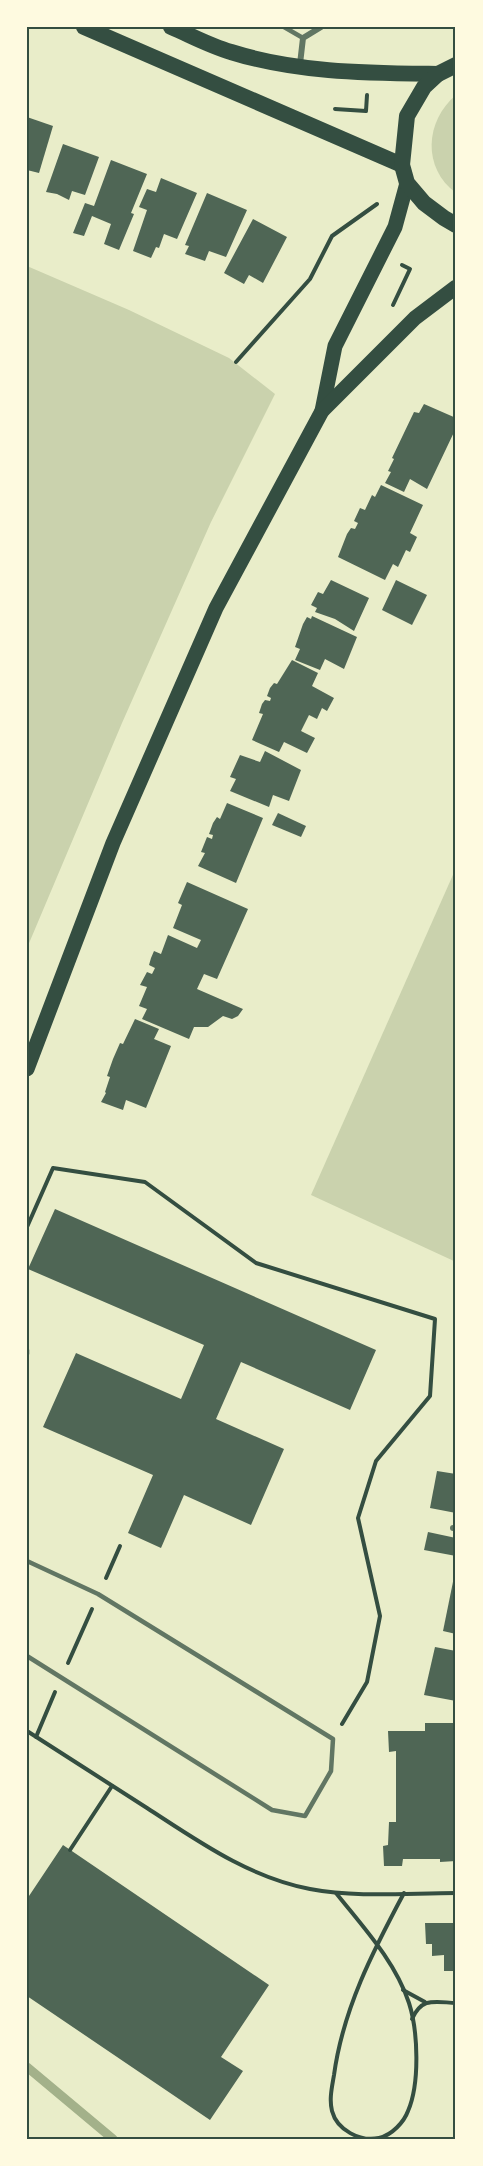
<svg xmlns="http://www.w3.org/2000/svg" width="483" height="2166" font-family="'Source Serif 4',serif">
<style>
.green{fill:#cad2ad}
.lines{fill:none;stroke-linecap:round;stroke-linejoin:round}
.stream{stroke:#a3b18a;stroke-width:9}
.building{fill:#4f6655}
.path{stroke:#344e41;stroke-width:4}
.service{stroke:#617663;stroke-width:4.5}
.minor{stroke:#617663;stroke-width:6}
.primary{stroke:#344e41;stroke-width:15}
.trunk{stroke:#344e41;stroke-width:16}
.neatline{fill:none;stroke:#344e41;stroke-width:2}
</style>
<rect width="100%" height="100%" fill="#e9edc9"/>
<g class="green">
<path d="M456 95V193C422 168 425 121 456 95Z"/>
<path d="M27 266 129 310 229 358 275 394 211 522 122 723 27 948Z"/>
<path d="M456 868V1262L311 1195Z"/>
</g>
<g class="lines">
<path class="stream" d="M27 2067 113 2139"/>
</g>
<g class="building">
<path d="M27 117 53 126 39 173 27 170Z"/>
<path d="M63 144 99 157 85 195 72 191 69 200 57 194 46 192Z"/>
<path d="M111 160 147 174 131 213 134 214 119 250 104 244 111 224 92 216 84 236 73 233 85 203 94 206Z"/>
<path d="M161 178 197 193 177 239 164 234 159 248 156 247 151 258 133 251 147 210 139 207 147 189 156 192Z"/>
<path d="M207 193 247 210 226 257 209 251 205 261 185 254 189 246 185 245Z"/>
<path d="M253 219 287 237 263 283 249 275 244 284 224 273Z"/>
<path d="M424 404 456 418V428L427 489 410 479 404 492 385 483 391 472 388 471 394 459 392 458 414 412 419 413Z"/>
<path d="M381 485 423 505 410 533 417 537 410 552 406 550 398 567 393 564 385 580 338 557 347 534 351 528 355 529 358 523 354 521 360 508 365 510 372 495 375 497Z"/>
<path d="M331 580 369 598 354 631 335 619 315 612 317 608 311 605 318 592 323 594Z"/>
<path d="M396 580 427 595 412 625 382 610Z"/>
<path d="M312 616 357 637 344 669 325 659 320 670 295 660 300 649 295 647 303 624 307 617 311 619Z"/>
<path d="M292 660 318 673 312 686 334 698 327 711 322 708 317 719 309 715 301 731 315 738 307 753 284 742 279 752 252 740 263 714 259 713 262 704 265 700 270 701 271 698 267 696 270 688 274 683 277 684Z"/>
<path d="M265 751 301 770 289 801 273 795 269 807 230 791 236 779 230 777 240 755 260 762Z"/>
<path d="M227 803 263 818 236 883 198 866 205 853 201 852 207 837 212 839 213 835 209 834 213 823 217 817 220 819Z"/>
<path d="M278 813 306 826 301 837 272 825Z"/>
<path d="M187 882 248 909 217 979 204 974 197 989 243 1009 238 1016 232 1019 223 1016 208 1027H194L189 1039 142 1019 147 1009 139 1006 147 987 140 985 147 972 152 974 155 968 149 965 151 958 154 951 161 954 168 935 197 948 201 940 173 928 182 905 178 903Z"/>
<path d="M135 1019 159 1029 154 1039 171 1046 146 1108 126 1100 123 1110 101 1102 106 1093 105 1092 110 1077 107 1076 113 1059 120 1043 123 1044Z"/>
<path d="M55 1209 376 1350 350 1410 241 1362 216 1419 284 1449 251 1525 184 1495 161 1548 128 1533 153 1475 43 1427 76 1353 181 1399 204 1345 28 1269Z"/>
<path d="M437 1471 456 1474V1513L430 1508Z"/>
<path d="M428 1532 456 1538V1556L424 1550Z"/>
<path d="M455 1572H456V1634L443 1631Z"/>
<path d="M435 1647 456 1651V1701L424 1695Z"/>
<path d="M425 1723H456V1861L440 1862V1859H403L402 1866H384L383 1846 388 1845 389 1822H396V1751L389 1752 388 1731H425Z"/>
<path d="M63 1845 269 1985 221 2057 243 2071 210 2120 27 1996V1899Z"/>
<path d="M425 1923H456V1971H444V1955L432 1956V1944H426Z"/>
</g>
<g class="lines">
<g class="path">
<path d="M335 109 366 111 367 95"/>
<path d="M393 305 410 269 402 265"/>
<path d="M236 362 310 279 332 236 377 204"/>
<path d="M27 1227 53 1168 145 1182 256 1263 435 1319 430 1396 376 1461 358 1518 380 1616 367 1682 342 1724"/>
<path d="M106 1578 120 1546"/>
<path d="M68 1663 92 1609"/>
<path d="M27 1731C67 1757 107 1782 147 1808 198 1841 248 1877 310 1889 357 1898 408 1893 456 1893"/>
<path d="M36 1737 55 1692"/>
<path d="M70 1850 112 1786"/>
<path d="M336 1893C363 1927 395 1961 409 2003 418 2031 420 2083 408 2111 404 2122 392 2135 379 2138 360 2142 337 2130 332 2111 329 2099 332 2087 334 2075 343 2009 373 1951 404 1893"/>
<path d="M403 1990 425 2002"/>
<path d="M412 2019C422 1997 434 2002 456 2003"/>
</g>
<g class="service">
<path d="M284 27 303 38"/>
<path d="M27 1354V1350"/>
<path d="M27 1561 98 1594 333 1739 331 1771 305 1816 272 1810 27 1656"/>
</g>
<g class="minor">
<path d="M300 64 303 38 321 27"/>
<path d="M453 1528H456"/>
</g>
<g class="primary">
<path d="M322 411 335 346 395 227 407 183"/>
<path d="M27 1069 113 843 216 608 322 411 415 318 456 287"/>
</g>
<g class="trunk">
<path d="M84 27 402 165"/>
<path d="M171 27C190 35 210 46 231 52 298 73 368 73 438 74"/>
<path d="M456 65 438 74 424 87 407 116 402 165 407 183 424 203 444 218 456 225"/>
</g>
</g>
<rect width="483" height="2166" fill="none" stroke="#fefae0" stroke-width="57"/>
<rect x="28" y="28" width="426" height="2110" class="neatline"/>
</svg>
